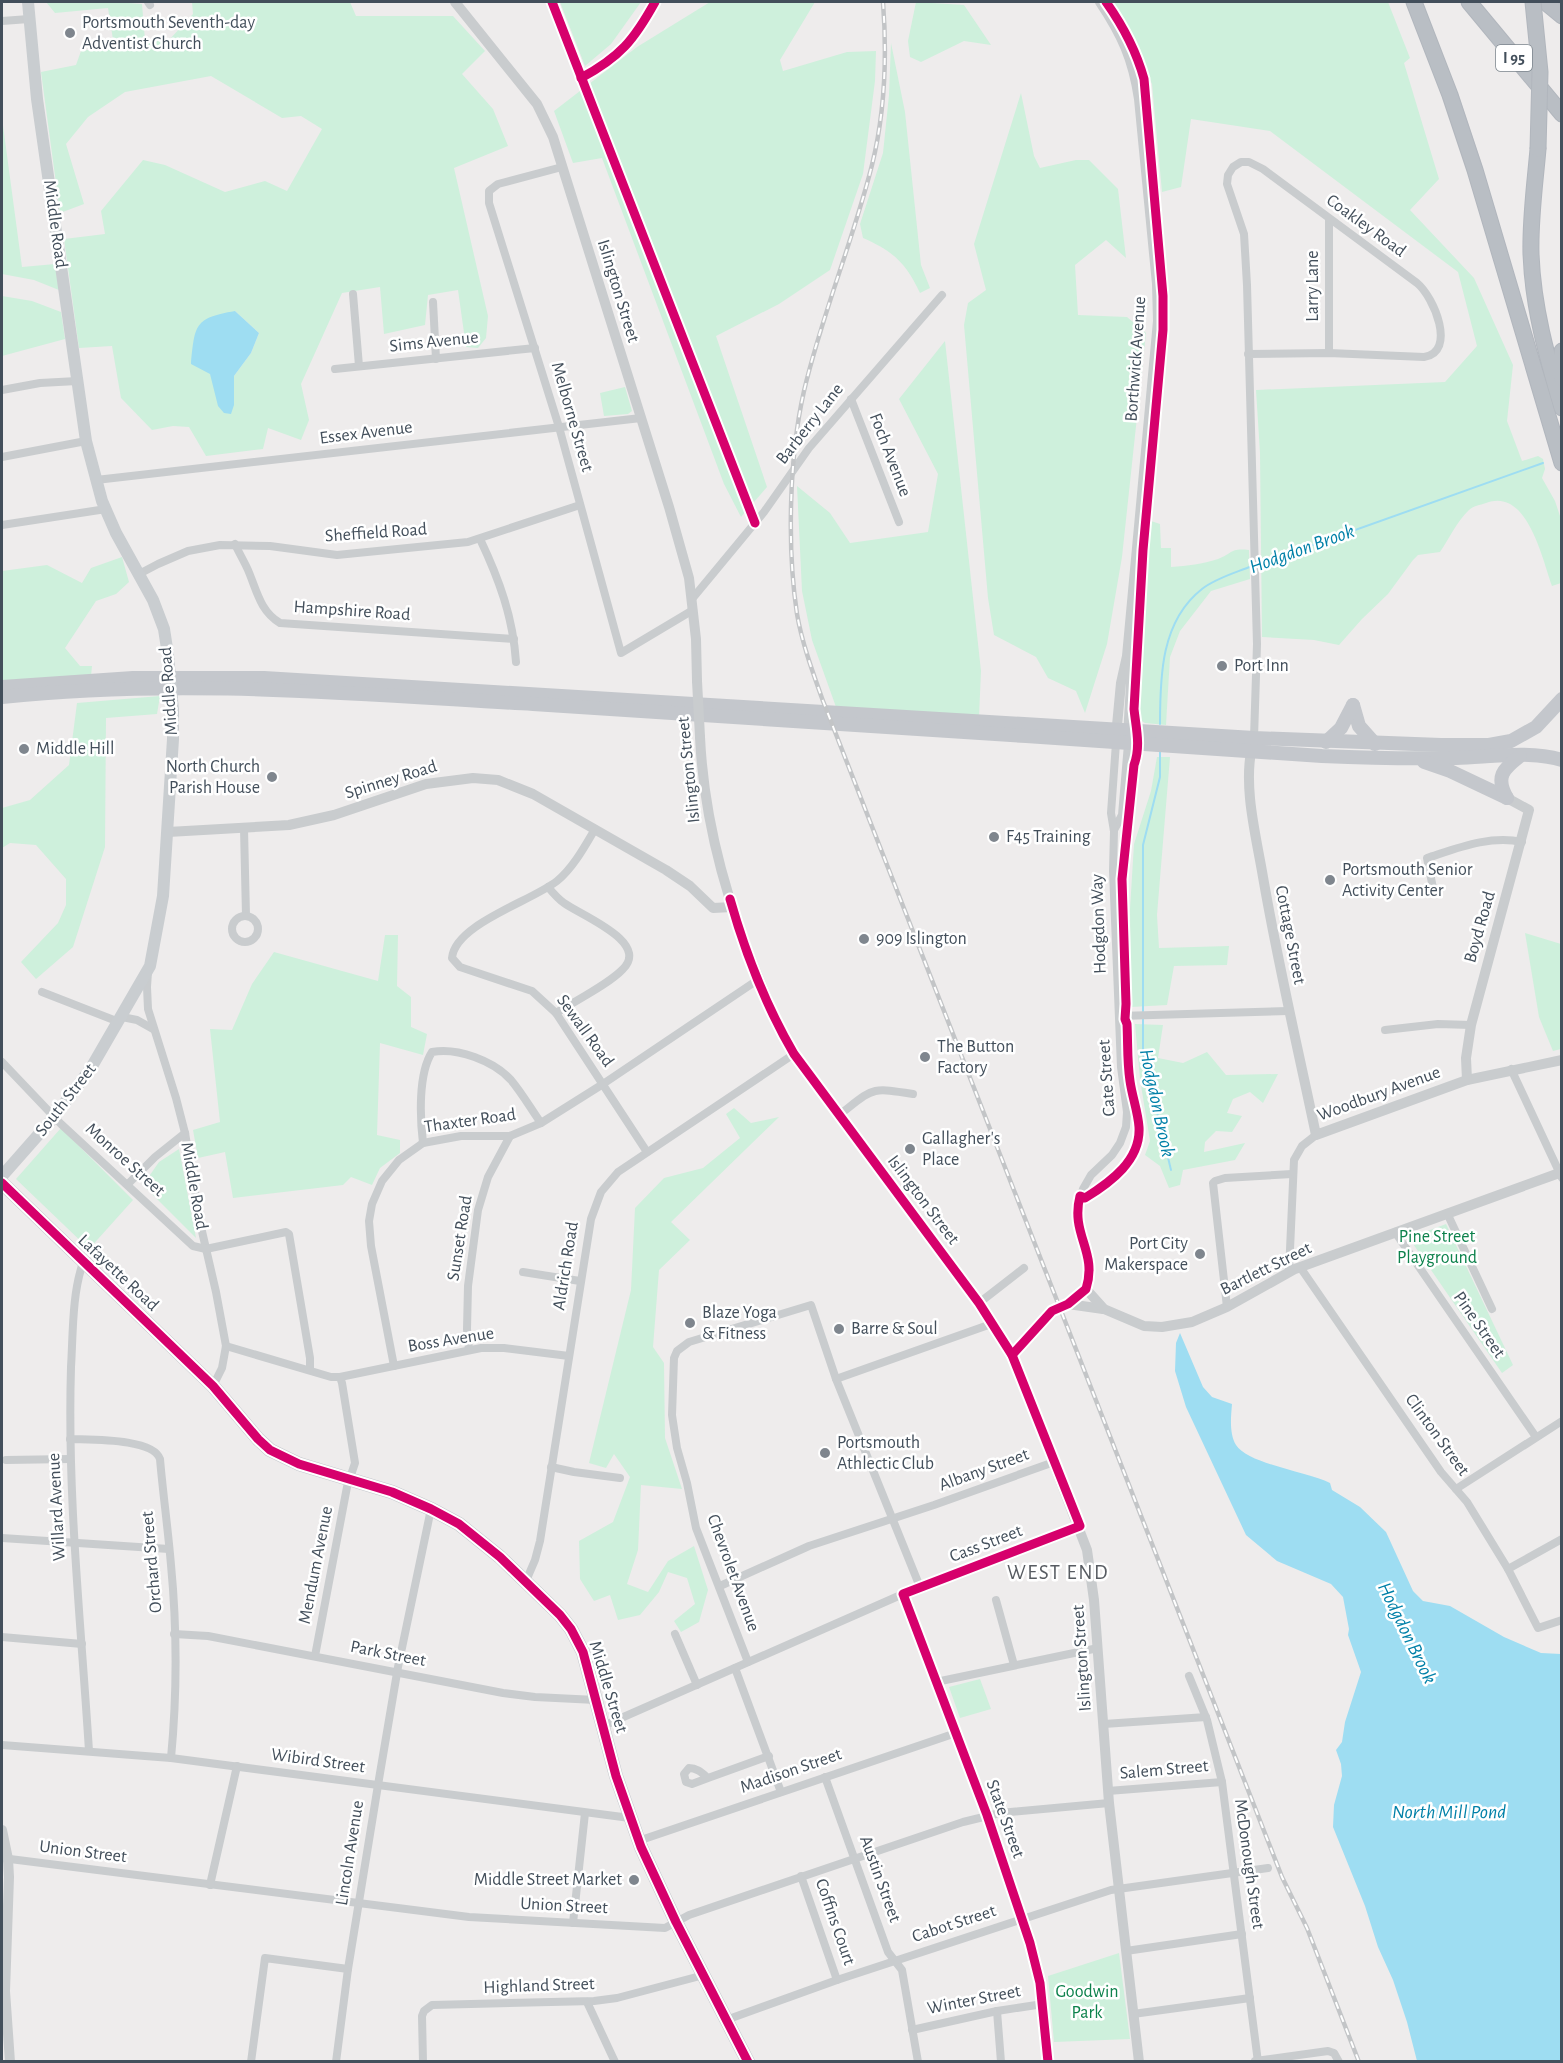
<svg xmlns="http://www.w3.org/2000/svg" width="1563" height="2063" font-family="'Alegreya Sans',sans-serif">
<style>
.green{fill:#cef0dc;fill-rule:evenodd}
.water{fill:#9eddf2}
.lines{fill:none;stroke-linecap:round;stroke-linejoin:round}
.stream{stroke:#9eddf2;stroke-width:2}
.motorway-casing{stroke:#b1b6bd;stroke-width:17}
.minor{stroke:#c9ccce;stroke-width:8}
.tertiary{stroke:#c9ccce;stroke-width:10}
.secondary{stroke:#c9cdd0;stroke-width:12}
.primary{stroke:#c4c7cc;stroke-width:14}
.motorway{stroke:#b9bec4;stroke-width:15}
.rail-casing{stroke:#c3c5c7;stroke-width:4.5}
.rail{stroke:#fff;stroke-width:2;stroke-dasharray:7;stroke-linecap:butt}
.motorway-bridge-casing{stroke:#b1b6bd;stroke-width:17;stroke-linecap:butt}
.tertiary-bridge{stroke:#c9ccce;stroke-width:10}
.secondary-bridge{stroke:#c9cdd0;stroke-width:12}
.motorway-bridge{stroke:#b9bec4;stroke-width:15}
.cycleway-casing{stroke:#fff;stroke-width:13}
.cycleway{stroke:#d6006c;stroke-width:9}
.poi-dot{fill:#7f868e;stroke:#fff;stroke-width:2}
.labels{text-anchor:middle;dominant-baseline:central;stroke-width:5;stroke-linejoin:round;paint-order:stroke}
.shield{fill:#fff;stroke:#7b848c;stroke-width:1.5}
.shield-label{font-size:16px;font-weight:bold;fill:#434f5b}
.poi-label{font-size:18px;fill:#434f5b;stroke:#fff;text-anchor:start}
.street-label{font-size:18px;fill:#434f5b;stroke:#fff}
.park-label{font-size:18px;fill:#0d824c;stroke:#fff}
.water-label{font-size:20px;font-style:italic;fill:#0180a8;stroke:#fff}
.quarter-label{font-size:21px;letter-spacing:1.5px;fill:#585c62;stroke:#fff}
</style>
<rect width="100%" height="100%" fill="#eeecec"/>
<g class="green">
<path d="M46 2H115L142 4 145 40H169L193 14 192 2H350L356 16H453L485 51 462 74 493 109 508 146 454 168 488 316 486 338 478 348 466 347 458 290 428 295 425 325 384 334 380 287 342 293 301 384 309 420 301 440 268 428 263 449 206 456 189 427 173 426 152 430 121 398 112 346 79 348 64 239 105 234 101 211 143 160 165 165 225 192 265 181 287 191 322 129 301 116 282 118 211 76 125 92 88 117 66 144 84 204 60 213 41 72 76 65 81 51 114 46 108 8 55 13ZM235 311 259 333 251 353 234 376V405L210 374Z"/>
<path d="M560 2H641L611 44 585 66Z"/>
<path d="M710 2H815L780 60 783 71 847 52 876 51 875 81 863 174 830 270 779 304 716 336 767 487 741 517 724 484 602 158 573 163 554 111 637 47Z"/>
<path d="M916 2 964 5 991 45 964 41 921 62 910 57 908 41Z"/>
<path d="M1108 2H1388L1410 58 1404 63 1439 179 1410 210 1474 278 1513 365 1507 421 1522 461 1538 456 1543 459 1545 469 1542 478 1555 501 1561 519V583L1552 586C1542 558 1527 487 1486 503 1480 505 1473 506 1469 510 1457 521 1449 539 1440 552L1418 555 1413 560 1388 594 1362 619 1339 645 1314 640 1262 637 1260 453 1256 390 1445 382 1477 346 1458 272 1270 131 1191 119 1181 187 1162 192 1152 84 1129 36Z"/>
<path d="M891 43 905 112 921 265 930 288 920 293C906 263 893 251 863 238L860 224 883 153 889 95Z"/>
<path d="M1021 93 1034 156 1040 168 1076 160H1089L1118 189 1126 258 1106 240 1075 265 1078 315 1127 317 1146 333 1122 557 1107 644 1085 713 1076 691 1048 678 1036 657 994 635 988 598 964 325 968 303 986 290 974 244Z"/>
<path d="M2 118 22 267 55 264 59 290 34 280 2 274Z"/>
<path d="M2 296 32 301 61 312 65 339 2 356Z"/>
<path d="M945 341 981 671 979 717 836 707 812 640 802 591 797 486 830 513 850 543 928 532 938 474 899 399Z"/>
<path d="M625 387 632 411 628 414 604 416 600 393Z"/>
<path d="M1151 521 1160 524 1161 548H1171V567C1188 566 1202 564 1218 559 1234 553 1229 548 1249 550L1250 579 1211 591 1180 631 1170 657 1166 725 1145 723 1137 718 1135 708 1146 530Z"/>
<path d="M122 557 129 582 116 594 96 601 65 648 80 666H92L91 676 2 682V571L47 565 82 583 91 568Z"/>
<path d="M160 696 157 714 106 718 105 847 73 947 36 979 21 962 58 923 66 905V879L36 845 10 843 2 848V808L30 800 69 765 77 703Z"/>
<path d="M1157 757H1170L1157 915 1159 948 1229 946 1227 965 1174 966 1167 1005 1131 1007 1130 909 1134 844 1151 791Z"/>
<path d="M1525 933 1561 944V1049L1553 1051 1539 1017Z"/>
<path d="M385 935H398L397 986 411 997V1027L427 1034 423 1055 380 1043 377 1135 400 1140V1153L380 1168 372 1185 351 1177 343 1185 233 1198 225 1152 198 1158 193 1130 220 1122 210 1029 232 1030 252 984 274 952 378 981Z"/>
<path d="M1135 1024 1163 1025 1158 1058 1183 1063 1207 1052 1226 1075 1278 1074 1263 1103 1250 1092 1233 1099 1227 1113 1242 1116 1232 1132 1216 1131 1205 1142 1204 1152 1245 1143 1235 1160 1183 1170 1180 1185 1169 1188 1160 1166 1145 1155 1150 1141 1140 1079Z"/>
<path d="M734 1108 751 1123 779 1117 671 1222 690 1240 659 1270 653 1347 664 1363 665 1438 682 1489 641 1485 638 1550 627 1584 648 1592 668 1561 694 1546 708 1590 699 1622 681 1632 674 1621 695 1604 687 1578 668 1572 659 1592 640 1615 618 1620 610 1595 594 1601 580 1579 579 1541 613 1522 630 1477 614 1454 606 1468 589 1463 631 1290 635 1208 664 1178 703 1168 740 1138 726 1114Z"/>
<path d="M61 1128 133 1200 89 1249 16 1179Z"/>
<path d="M179 1149 196 1238 143 1185 159 1162Z"/>
<path d="M1446 1224 1513 1365 1502 1373 1409 1238Z"/>
<path d="M980 1679 991 1709 960 1718 949 1687Z"/>
<path d="M1119 1953 1130 2039 1054 2042 1048 1976Z"/>
</g>
<g class="water">
<path d="M235 311 259 333 251 353 234 376V405L231 414 224 413 218 406 210 374 191 364C195 325 194 318 235 311Z"/>
<path d="M1180 1333 1203 1387 1212 1397 1232 1404C1231 1417 1229 1433 1236 1445 1248 1464 1308 1472 1330 1483L1332 1490 1360 1507 1386 1532 1413 1591 1423 1601 1450 1606 1504 1637 1541 1653 1561 1654V2061H1417L1407 2022 1393 1980 1378 1947 1365 1906 1333 1827 1334 1805 1342 1776 1341 1764 1336 1750 1342 1742 1345 1722 1361 1672 1348 1635 1349 1629 1343 1597 1331 1584 1277 1561 1246 1535 1186 1407 1175 1371 1176 1343Z"/>
</g>
<g class="lines">
<g class="stream">
<path d="M1257 565 1543 463"/>
<path d="M1160 724C1160 676 1161 621 1202 589 1216 578 1235 573 1252 566"/>
<path d="M1143 1013V845L1160 777V751"/>
<path d="M1143 1019V1054L1171 1170"/>
</g>
<g class="motorway-casing">
<g id="motorway">
<path d="M1414 2 1450 95 1475 170 1562 463"/>
<path d="M1469 2 1562 114"/>
<path d="M1545 2 1562 16"/>
<path d="M1538 149C1535 184 1530 219 1531 254 1533 308 1547 357 1562 408"/>
<path d="M1562 351V378"/>
</g>
</g>
<g class="minor">
<path d="M148 2 150 5"/>
<path d="M2 21 29 19"/>
<path d="M562 167 498 184 489 191V203L559 427 621 653 693 610"/>
<path d="M1329 219V353"/>
<path d="M353 294 359 366"/>
<path d="M433 302 436 359"/>
<path d="M1248 354 1329 353 1424 357C1457 352 1434 297 1417 283L1263 169 1249 162H1241L1233 167 1228 175 1227 184 1244 234 1247 285 1257 644 1254 738"/>
<path d="M335 369 535 348"/>
<path d="M2 390 40 383 77 381"/>
<path d="M851 399 899 522"/>
<path d="M2 457 86 441"/>
<path d="M96 480 641 418"/>
<path d="M2 525 106 509"/>
<path d="M480 539C499 579 513 617 516 662"/>
<path d="M235 544C239 553 244 561 248 570 257 591 260 611 280 623L514 639"/>
<path d="M139 574 158 564 188 551 220 545 270 546 337 555 468 542 580 505"/>
<path d="M692 599 764 512 809 448 942 295"/>
<path d="M244 828 246 916"/>
<path d="M595 829C585 846 573 868 557 881 532 901 455 924 452 958L460 967 532 991 556 1013 647 1152"/>
<path d="M1114 830 1122 815 1128 744"/>
<path d="M548 887C553 893 558 899 564 903 582 916 650 942 623 969 609 984 575 1001 556 1013"/>
<path d="M1434 893 1427 858C1458 848 1490 835 1522 842"/>
<circle cx="245" cy="929" r="13"/>
<path d="M148 972 147 987 148 1009 176 1098 185 1133 201 1227 216 1292 226 1346 222 1368 213 1386"/>
<path d="M42 992 119 1022"/>
<path d="M1119 1016 1288 1011"/>
<path d="M122 1017 137 1020 153 1029"/>
<path d="M1385 1030 1438 1024 1471 1025"/>
<path d="M2 1062 61 1124 193 1246 206 1249 286 1232 289 1234 310 1358V1370"/>
<path d="M1511 1069 1562 1178"/>
<path d="M839 1115C874 1088 869 1087 913 1094"/>
<path d="M423 1143C420 1118 418 1074 432 1052 457 1047 494 1061 511 1080 522 1093 531 1109 541 1123"/>
<path d="M128 1184 155 1157 185 1133"/>
<path d="M1447 1213 1492 1309"/>
<path d="M1395 1232 1536 1437"/>
<path d="M83 1263C72 1293 73 1335 71 1367 67 1495 81 1623 89 1751"/>
<path d="M1300 1267 1441 1472 1467 1502 1508 1569 1538 1628 1562 1620"/>
<path d="M523 1272 580 1281"/>
<path d="M1289 1272 1294 1160 1302 1146 1316 1135"/>
<path d="M1086 1289 1090 1263 1077 1223 1078 1203 1083 1189 1091 1175 1112 1155 1120 1143 1126 1127 1127 1112 1121 1067 1113 871 1114 831 1111 813 1116 743"/>
<path d="M979 1303 1024 1268"/>
<path d="M1227 1307 1213 1183 1215 1181 1225 1178 1292 1174"/>
<path d="M226 1346 331 1377H340L342 1383 355 1463 347 1487 315 1656"/>
<path d="M469 1350 467 1329 468 1286 478 1210 488 1177 510 1136"/>
<path d="M394 1366 371 1246 369 1221 372 1204 382 1181 399 1160 423 1143 461 1136H510L541 1123 603 1084 759 979"/>
<path d="M340 1377 481 1348H504L569 1356"/>
<path d="M836 1379 994 1323"/>
<path d="M70 1439C90 1440 153 1438 160 1459 163 1494 168 1529 171 1565 177 1628 177 1695 171 1758"/>
<path d="M6 1460 70 1459"/>
<path d="M551 1467 574 1472 620 1478"/>
<path d="M1456 1489 1562 1421"/>
<path d="M2 1538 169 1549"/>
<path d="M1508 1569 1562 1539"/>
<path d="M526 1581 535 1560 540 1541 591 1219 601 1192 618 1172 794 1054"/>
<path d="M720 1586 809 1546 934 1505 1054 1462"/>
<path d="M903 1594 987 1815 1030 1943 1040 1983 1048 2062"/>
<path d="M996 1600 1014 1665"/>
<path d="M174 1634 208 1636 503 1693 535 1697 596 1700"/>
<path d="M675 1634 697 1685"/>
<path d="M2 1637 82 1644"/>
<path d="M748 1662 696 1528 687 1483 677 1448 672 1415 674 1358 677 1351 689 1342 811 1305 836 1379 920 1587"/>
<path d="M735 1668 781 1792"/>
<path d="M1189 1676 1207 1720 1222 1782 1258 2062"/>
<path d="M936 1682 1098 1648"/>
<path d="M1104 1724 1206 1717"/>
<path d="M603 1726 903 1594 1080 1526"/>
<path d="M2 1745 171 1758 630 1818"/>
<path d="M825 1777 888 1952 902 1970 918 2062"/>
<path d="M708 1778 692 1784 686 1782 684 1774 689 1768C697 1768 702 1773 708 1778L769 1756"/>
<path d="M1108 1791 1222 1782"/>
<path d="M638 1841 956 1733"/>
<path d="M2 1858 469 1917 665 1928 689 1915 963 1822 1000 1813 1109 1803"/>
<path d="M801 1876 837 1980"/>
<path d="M210 1885 237 1766"/>
<path d="M573 1923 585 1813"/>
<path d="M1126 1951 1242 1934"/>
<path d="M587 2002 615 2062"/>
<path d="M997 2011 1001 2062"/>
<path d="M1133 2014 1250 1998"/>
<path d="M726 2020 837 1980 1111 1890 1268 1868"/>
<path d="M912 2030 997 2011 1043 2004"/>
<path d="M1255 2061 1328 2051 1334 2053 1339 2062"/>
<path d="M251 2062 265 1958 348 1969"/>
<path d="M336 2062 348 1969 379 1779 398 1667 431 1509"/>
<path d="M423 2062 422 2016 424 2011 432 2005 594 2001 617 1998 704 1975"/>
</g>
<g class="tertiary">
<path d="M455 2 537 104 553 137 669 507 689 578 696 639 697 681"/>
<path d="M1100 2C1122 35 1133 59 1139 99L1157 284 1158 321 1127 656 1121 683 1116 736"/>
<path d="M1128 736 1131 684 1128 662"/>
<path d="M700 737C704 823 728 907 762 986 772 1012 783 1038 799 1061L979 1303 1012 1355 1087 1550 1094 1600 1109 1803 1139 2062"/>
<path d="M1252 746C1243 788 1256 835 1263 877 1278 964 1298 1049 1316 1135L1467 1080 1562 1060"/>
<path d="M168 832 289 825 334 815 426 784 473 778 498 780 533 794 666 870 690 886 713 908 732 907"/>
<path d="M1467 1080 1466 1058 1471 1025 1529 810 1507 798"/>
<path d="M1068 1304 1103 1309"/>
<path d="M1012 1355 1052 1311 1068 1304 1086 1289 1104 1309 1144 1326 1162 1327 1192 1322 1227 1307 1295 1269 1562 1172"/>
<path d="M2 1830 8 1859 9 1877 5 1991 10 2062"/>
</g>
<g class="secondary">
<path d="M28 2 37 99 86 441 102 501 116 533 153 600 164 629 168 655"/>
<path d="M2 1176 54 1117 91 1068 150 966 163 896 173 739V710"/>
</g>
<g class="primary">
<path d="M2 687 133 678H264L1254 738 1441 745H1489L1511 741 1536 727 1562 699"/>
<path d="M2 697C179 678 355 694 533 704 796 719 1059 739 1322 756 1367 758 1411 759 1456 758 1490 757 1529 750 1562 760"/>
<path d="M1353 705 1359 726 1375 744"/>
<path d="M1326 742 1341 728 1353 705"/>
<path d="M1424 762 1450 771 1507 798"/>
<path d="M1507 798C1495 777 1503 769 1520 756"/>
<path d="M2 1183 213 1386 258 1439 270 1450 299 1464 392 1492 431 1509 459 1524 500 1557 560 1615 571 1629 583 1652 616 1776 641 1847 676 1922 748 2062"/>
</g>
<use href="#motorway" class="motorway"/>
<g class="rail-casing">
<path id="rail" d="M883 2C887 55 885 112 872 165 853 241 822 314 804 391 789 457 787 548 797 614 802 643 813 673 823 701L1282 1877 1307 1928 1359 2062"/>
</g>
<use href="#rail" class="rail"/>
<g class="motorway-bridge-casing">
<path id="motorway-bridge" d="M1533 2 1540 72 1538 149"/>
</g>
<path class="tertiary-bridge" d="M697 681 700 737"/>
<path class="secondary-bridge" d="M168 655 173 710"/>
<use href="#motorway-bridge" class="motorway-bridge"/>
<g class="cycleway-casing">
<g id="cycleway">
<path d="M552 2 755 523"/>
<path d="M581 78C620 57 634 40 655 2"/>
<path d="M730 899C745 952 766 1006 794 1054L979 1303 1012 1355 1080 1526 903 1594 987 1815 1030 1943 1040 1983 1048 2062"/>
<path d="M2 1183 213 1386 258 1439 270 1450 299 1464 392 1492 431 1509 459 1524 500 1557 560 1615 571 1629 583 1652 616 1776 641 1847 676 1922 748 2062"/>
<path d="M1012 1355 1052 1311 1068 1304 1086 1289C1098 1251 1070 1235 1080 1196L1085 1198C1111 1182 1141 1160 1139 1127 1138 1112 1132 1096 1130 1081 1127 1062 1128 1043 1127 1024L1125 1019 1126 1004 1122 879 1134 765C1141 746 1136 728 1134 709L1143 550 1163 330V296L1144 79C1136 50 1123 26 1106 2"/>
</g>
</g>
<use href="#cycleway" class="cycleway"/>
</g>
<g class="poi-dot">
<circle cx="70" cy="33" r="6"/>
<circle cx="1222" cy="666" r="6"/>
<circle cx="24" cy="749" r="6"/>
<circle cx="272" cy="777" r="6"/>
<circle cx="994" cy="837" r="6"/>
<circle cx="1330" cy="880" r="6"/>
<circle cx="864" cy="939" r="6"/>
<circle cx="925" cy="1057" r="6"/>
<circle cx="910" cy="1149" r="6"/>
<circle cx="1200" cy="1254" r="6"/>
<circle cx="690" cy="1323" r="6"/>
<circle cx="839" cy="1329" r="6"/>
<circle cx="825" cy="1453" r="6"/>
<circle cx="634" cy="1880" r="6"/>
</g>
<g class="labels">
<rect class="shield" x="1496" y="45" width="36" height="26" rx="4.5"/>
<g class="shield-label">
<text x="1514" y="58">I 95</text>
</g>
<g class="poi-label">
<text x="82" y="23">Portsmouth Seventh-day<tspan x="82" dy="21">Adventist Church</tspan></text>
<text x="1234" y="666">Port Inn</text>
<text x="36" y="749">Middle Hill</text>
<text x="260" y="767" text-anchor="end">North Church<tspan x="260" dy="21">Parish House</tspan></text>
<text x="1006" y="837">F45 Training</text>
<text x="1342" y="870">Portsmouth Senior<tspan x="1342" dy="21">Activity Center</tspan></text>
<text x="876" y="939">909 Islington</text>
<text x="937" y="1047">The Button<tspan x="937" dy="21">Factory</tspan></text>
<text x="922" y="1139">Gallagher's<tspan x="922" dy="21">Place</tspan></text>
<text x="1188" y="1244" text-anchor="end">Port City<tspan x="1188" dy="21">Makerspace</tspan></text>
<text x="702" y="1313">Blaze Yoga<tspan x="702" dy="21">&amp; Fitness</tspan></text>
<text x="851" y="1329">Barre &amp; Soul</text>
<text x="837" y="1443">Portsmouth<tspan x="837" dy="21">Athlectic Club</tspan></text>
<text x="622" y="1880" text-anchor="end">Middle Street Market</text>
</g>
<g class="street-label">
<text transform="translate(55 224) rotate(82)">Middle Road</text>
<text transform="translate(1366 226) rotate(36)">Coakley Road</text>
<text transform="translate(1313 286) rotate(-90)">Larry Lane</text>
<text transform="translate(618 291) rotate(73)">Islington Street</text>
<text transform="translate(434 342) rotate(-6)">Sims Avenue</text>
<text transform="translate(1136 359) rotate(-86)">Borthwick Avenue</text>
<text transform="translate(572 417) rotate(74)">Melborne Street</text>
<text transform="translate(810 424) rotate(-52)">Barberry Lane</text>
<text transform="translate(366 433) rotate(-7)">Essex Avenue</text>
<text transform="translate(890 455) rotate(69)">Foch Avenue</text>
<text transform="translate(376 533) rotate(-4)">Sheffield Road</text>
<text transform="translate(352 611) rotate(4)">Hampshire Road</text>
<text transform="translate(169 691) rotate(-94)">Middle Road</text>
<text transform="translate(689 770) rotate(-96)">Islington Street</text>
<text transform="translate(391 780) rotate(-17)">Spinney Road</text>
<text transform="translate(1099 924) rotate(-92)">Hodgdon Way</text>
<text transform="translate(1480 927) rotate(-74)">Boyd Road</text>
<text transform="translate(1290 935) rotate(79)">Cottage Street</text>
<text transform="translate(585 1031) rotate(54)">Sewall Road</text>
<text transform="translate(1107 1078) rotate(-94)">Cate Street</text>
<text transform="translate(1379 1094) rotate(-20)">Woodbury Avenue</text>
<text transform="translate(66 1100) rotate(-52)">South Street</text>
<text transform="translate(470 1121) rotate(-8)">Thaxter Road</text>
<text transform="translate(125 1160) rotate(42)">Monroe Street</text>
<text transform="translate(194 1186) rotate(80)">Middle Road</text>
<text transform="translate(923 1200) rotate(53)">Islington Street</text>
<text transform="translate(460 1238) rotate(-81)">Sunset Road</text>
<text transform="translate(566 1266) rotate(-81)">Aldrich Road</text>
<text transform="translate(1266 1269) rotate(-26)">Bartlett Street</text>
<text transform="translate(118 1273) rotate(43)">Lafayette Road</text>
<text transform="translate(1479 1325) rotate(55)">Pine Street</text>
<text transform="translate(451 1340) rotate(-9)">Boss Avenue</text>
<text transform="translate(1437 1435) rotate(54)">Clinton Street</text>
<text transform="translate(984 1470) rotate(-20)">Albany Street</text>
<text transform="translate(57 1507) rotate(-93)">Willard Avenue</text>
<text transform="translate(986 1544) rotate(-21)">Cass Street</text>
<text transform="translate(152 1562) rotate(-95)">Orchard Street</text>
<text transform="translate(316 1565) rotate(-79)">Mendum Avenue</text>
<text transform="translate(733 1573) rotate(70)">Chevrolet Avenue</text>
<text transform="translate(388 1654) rotate(11)">Park Street</text>
<text transform="translate(1082 1658) rotate(-94)">Islington Street</text>
<text transform="translate(608 1687) rotate(73)">Middle Street</text>
<text transform="translate(318 1761) rotate(8)">Wibird Street</text>
<text transform="translate(1164 1770) rotate(-5)">Salem Street</text>
<text transform="translate(791 1771) rotate(-19)">Madison Street</text>
<text transform="translate(1005 1819) rotate(70)">State Street</text>
<text transform="translate(83 1852) rotate(7)">Union Street</text>
<text transform="translate(350 1853) rotate(-81)">Lincoln Avenue</text>
<text transform="translate(1249 1864) rotate(82)">McDonough Street</text>
<text transform="translate(880 1879) rotate(70)">Austin Street</text>
<text transform="translate(564 1906) rotate(3)">Union Street</text>
<text transform="translate(835 1922) rotate(71)">Coffins Court</text>
<text transform="translate(954 1924) rotate(-18)">Cabot Street</text>
<text transform="translate(539 1986) rotate(-2)">Highland Street</text>
<text transform="translate(974 2000) rotate(-11)">Winter Street</text>
</g>
<g class="park-label">
<text x="1437" y="1237">Pine Street<tspan x="1437" dy="21">Playground</tspan></text>
<text x="1087" y="1992">Goodwin<tspan x="1087" dy="21">Park</tspan></text>
</g>
<g class="water-label">
<text transform="translate(1302 549) rotate(-20)">Hodgdon Brook</text>
<text transform="translate(1157 1103) rotate(78)">Hodgdon Brook</text>
<text transform="translate(1407 1633) rotate(64)">Hodgdon Brook</text>
<text x="1449" y="1812">North Mill Pond</text>
</g>
<g class="quarter-label">
<text x="1058" y="1572">WEST END</text>
</g>
</g>
<rect width="1563" height="2063" fill="none" stroke="#434f5b" stroke-width="6"/>
</svg>
